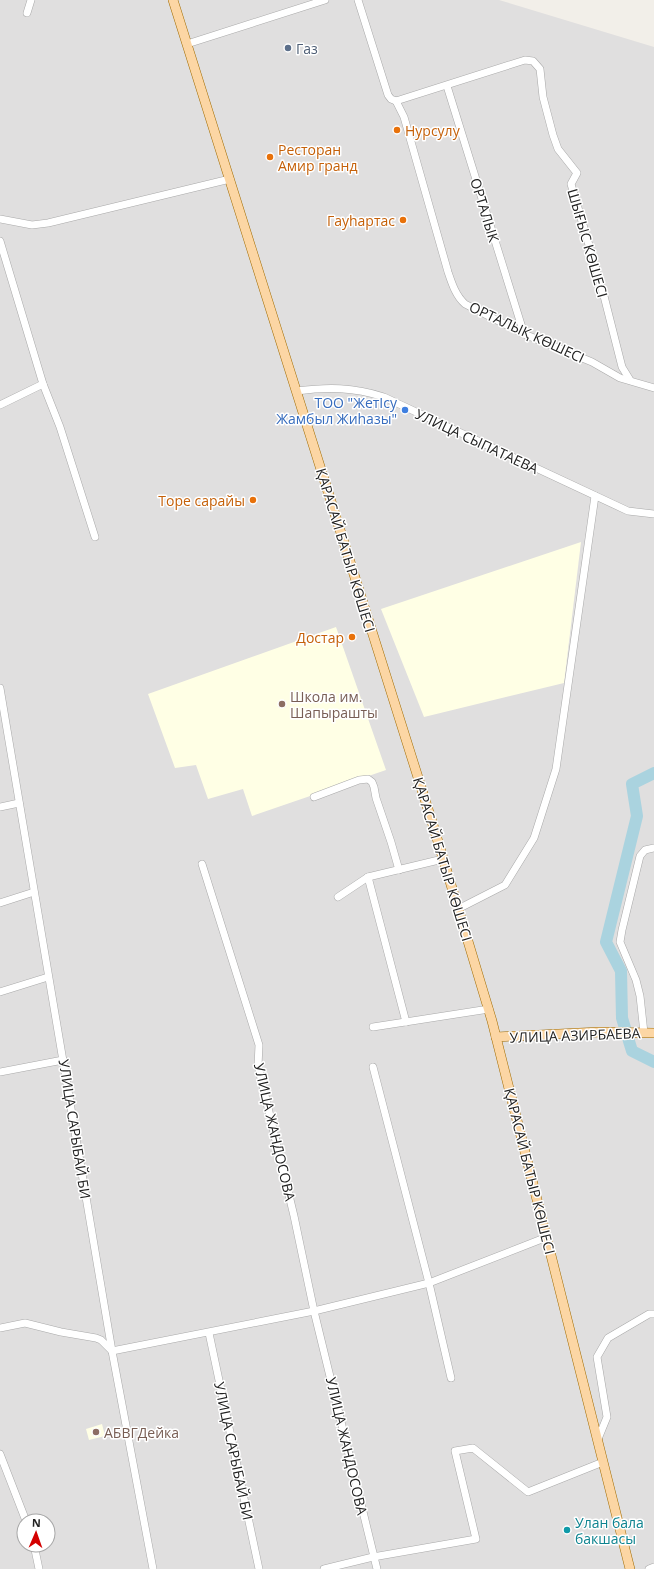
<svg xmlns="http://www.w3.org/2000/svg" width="654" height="1569" font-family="'Open Sans',sans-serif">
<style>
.residential{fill:#e0dfdf;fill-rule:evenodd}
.education{fill:#ffffe5}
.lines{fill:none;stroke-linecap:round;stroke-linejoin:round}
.river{stroke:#aad3df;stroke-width:12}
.minor-casing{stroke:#a9a9a9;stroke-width:8}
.major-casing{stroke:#a06b00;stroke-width:10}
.minor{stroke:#fff;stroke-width:7}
.major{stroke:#fcd6a4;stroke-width:9}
.service-dot{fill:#5c6f8a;stroke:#fff;stroke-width:1.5}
.food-dot{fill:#e8710a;stroke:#fff;stroke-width:1.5}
.shop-dot{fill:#3f7fe0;stroke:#fff;stroke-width:1.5}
.education-dot{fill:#8d6e63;stroke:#fff;stroke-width:1.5}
.culture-dot{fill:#0f9aa8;stroke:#fff;stroke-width:1.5}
.labels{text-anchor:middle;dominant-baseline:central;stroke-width:3;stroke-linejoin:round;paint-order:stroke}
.service-label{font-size:14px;fill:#4e5e75;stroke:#fff;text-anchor:start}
.food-label{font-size:14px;fill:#c56008;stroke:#fff;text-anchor:end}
.street-label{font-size:14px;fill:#222;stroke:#fff}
.shop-label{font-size:14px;fill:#366cbe;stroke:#fff;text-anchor:end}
.education-label{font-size:14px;fill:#785e54;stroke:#fff;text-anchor:start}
.culture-label{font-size:14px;fill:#0d838f;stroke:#fff;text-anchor:start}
</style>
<rect width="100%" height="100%" fill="#f2efe9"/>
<path class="residential" d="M0 0H499L654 47V1569H0ZM24 1521H48V1545H24Z"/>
<g class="education">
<path d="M581 542 564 683 424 717 381 609Z"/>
<path d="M336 627 386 770 252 816 243 789 208 799 196 765 175 768 148 694Z"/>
<path d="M102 1424 105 1436 89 1440 86 1429Z"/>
</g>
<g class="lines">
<path class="river" d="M654 773 632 784 637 816 606 942 621 971 622 1018 632 1051 654 1062"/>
<g class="minor-casing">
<g id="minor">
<path d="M358 0 388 95 391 99 396 101 525 60 533 61 540 69 543 97 553 135 558 149 577 173 571 184 604 296 622 367 630 380"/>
<path d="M27 13 31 0"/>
<path d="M187 44 325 0"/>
<path d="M447 86 524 334"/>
<path d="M396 101 404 117 448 272C452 284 456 296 465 304L524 334 592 362 620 378 654 388"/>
<path d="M0 219 32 225 48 223 230 179"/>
<path d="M0 241 43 384 60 427 95 537"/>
<path d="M296 391C328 387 353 387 384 397L628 511 654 514"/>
<path d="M0 405 43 384"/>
<path d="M0 688 112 1351 153 1569"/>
<path d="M314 797 359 780 368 779 372 782 374 787 376 798 391 842 399 870"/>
<path d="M0 807 19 803"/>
<path d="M202 864 259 1045 258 1066 294 1216 314 1311 377 1569"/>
<path d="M368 877 406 1022"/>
<path d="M338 897 368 877 443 859"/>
<path d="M0 903 34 892"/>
<path d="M458 909 505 885 534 838 556 769 595 496"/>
<path d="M0 992 48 977"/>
<path d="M373 1027 489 1009"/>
<path d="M644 1033 640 996 636 980 620 942 622 930 640 856 645 850 654 848"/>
<path d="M373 1067 429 1283 451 1378"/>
<path d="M0 1072 63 1060"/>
<path d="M0 1328 25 1323 61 1332 96 1338 101 1340 112 1351 314 1311 429 1283 547 1237"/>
<path d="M209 1333 259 1569"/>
<path d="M598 1439 607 1417 597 1357 608 1338 649 1314H654"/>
<path d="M0 1454 26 1521"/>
<path d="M34 1545 39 1569"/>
<path d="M324 1569 373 1557 476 1539 455 1451 473 1448 528 1492 603 1462"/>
<path d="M649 1569 654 1567"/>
</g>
</g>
<g class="major-casing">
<g id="major">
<path d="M173 0 433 825 492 1021 630 1569"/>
<path d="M496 1037 599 1032 654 1033"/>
</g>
</g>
<use href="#minor" class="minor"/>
<use href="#major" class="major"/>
</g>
<circle class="service-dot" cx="288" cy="48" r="4"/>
<g class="food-dot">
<circle cx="397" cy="130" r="4"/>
<circle cx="270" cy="157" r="4"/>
<circle cx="403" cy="220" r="4"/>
<circle cx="253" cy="500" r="4"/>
<circle cx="352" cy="637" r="4"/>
</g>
<circle class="shop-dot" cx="405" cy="410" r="4"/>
<g class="education-dot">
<circle cx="282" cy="704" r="4"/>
<circle cx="96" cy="1432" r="4"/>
</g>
<circle class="culture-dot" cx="567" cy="1530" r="4"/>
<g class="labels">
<g class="service-label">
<text x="296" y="48">Газ</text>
</g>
<g class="food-label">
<text x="405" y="130" text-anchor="start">Нурсулу</text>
<text x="278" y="149" text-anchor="start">Ресторан<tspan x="278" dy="16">Амир гранд</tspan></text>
<text x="395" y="220">Гауhартас</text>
<text x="245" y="500">Торе сарайы</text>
<text x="344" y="637">Достар</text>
</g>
<g class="street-label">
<text transform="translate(485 210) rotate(73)">ОРТАЛЫК</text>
<text transform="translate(588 243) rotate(74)">ШЫҒЫС КӨШЕСІ</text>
<text transform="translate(527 332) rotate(25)">ОРТАЛЫҚ КӨШЕСІ</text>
<text transform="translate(477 441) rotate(25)">УЛИЦА СЫПАТАЕВА</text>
<text transform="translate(346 550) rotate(73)">ҚАРАСАЙ БАТЫР КӨШЕСІ</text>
<text transform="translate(443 859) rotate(73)">ҚАРАСАЙ БАТЫР КӨШЕСІ</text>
<text transform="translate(575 1035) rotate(-2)">УЛИЦА АЗИРБАЕВА</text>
<text transform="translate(75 1129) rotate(81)">УЛИЦА САРЫБАЙ БИ</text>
<text transform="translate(275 1132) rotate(77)">УЛИЦА ЖАНДОСОВА</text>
<text transform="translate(530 1171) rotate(76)">ҚАРАСАЙ БАТЫР КӨШЕСІ</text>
<text transform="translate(347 1446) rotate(77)">УЛИЦА ЖАНДОСОВА</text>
<text transform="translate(234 1451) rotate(78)">УЛИЦА САРЫБАЙ БИ</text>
</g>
<g class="shop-label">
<text x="397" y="402">ТОО "ЖетIсу<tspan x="397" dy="16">Жамбыл Жиhазы"</tspan></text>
</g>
<g class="education-label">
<text x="290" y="696">Школа им.<tspan x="290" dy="16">Шапырашты</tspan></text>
<text x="104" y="1432">АБВГДейка</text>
</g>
<g class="culture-label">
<text x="575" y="1522">Улан бала<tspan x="575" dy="16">бакшасы</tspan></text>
</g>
</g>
<g transform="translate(36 1533) rotate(2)"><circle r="19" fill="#ffffff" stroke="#a7a7a7"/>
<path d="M0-3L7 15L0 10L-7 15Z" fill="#d40000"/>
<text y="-6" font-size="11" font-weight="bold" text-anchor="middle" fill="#222222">N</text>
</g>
</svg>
